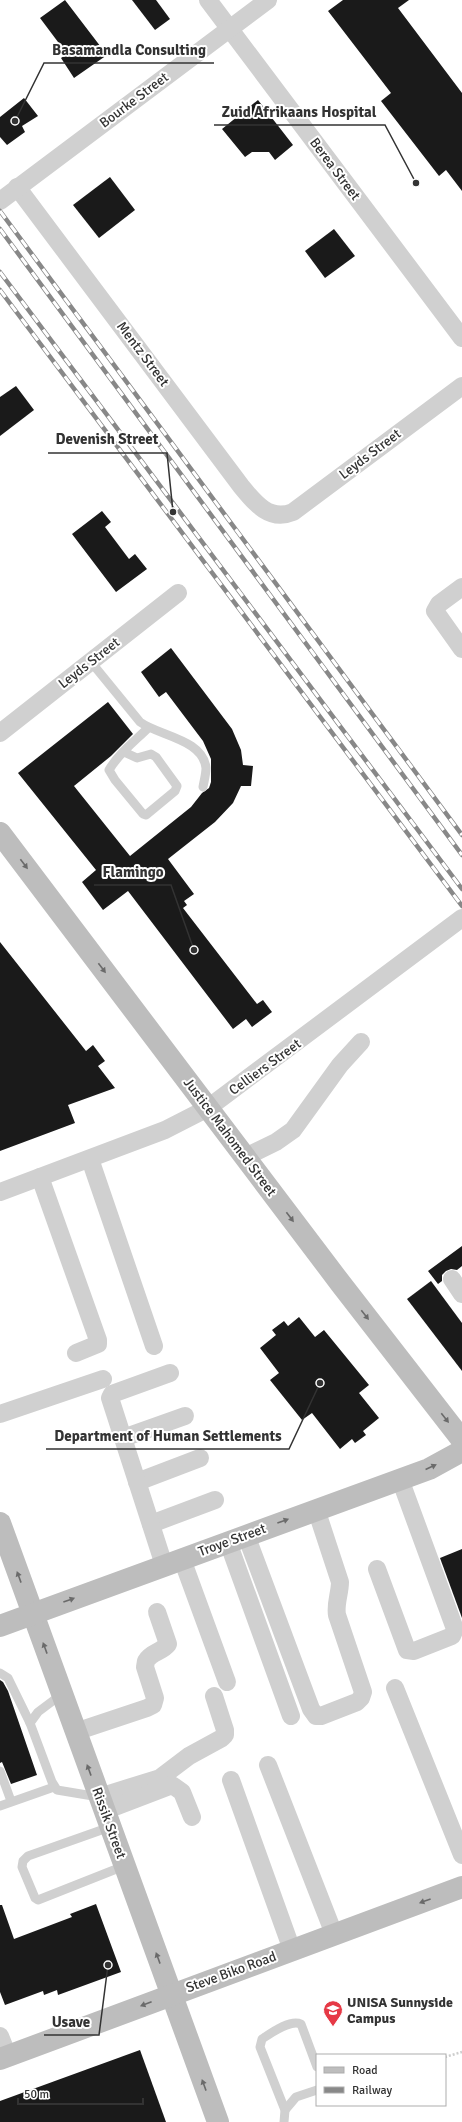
<svg xmlns="http://www.w3.org/2000/svg" width="462" height="2122" font-family="Signika,sans-serif">
<style>
.building{fill:#1a1a1a}
.lines{fill:none;stroke-linecap:round;stroke-linejoin:round}
.path{stroke:#cdcdcd;stroke-width:2.5;stroke-dasharray:2 2;stroke-linecap:butt}
.lane{stroke:#d0d0d0;stroke-width:9}
.street{stroke:#d0d0d0;stroke-width:18}
.secondary{stroke:#bdbdbd;stroke-width:22}
.rail-casing{stroke:#888;stroke-width:4.5}
.rail{stroke:#fff;stroke-width:3;stroke-dasharray:9;stroke-linecap:butt}
.oneway{fill:#6a6a6a}
.labels{text-anchor:middle;dominant-baseline:central;stroke-width:4;stroke-linejoin:round;paint-order:stroke}
.street-label{font-size:14px;fill:#333;stroke:#fff}
.poi-label{font-size:14px;font-weight:bold;fill:#333;stroke:#fff;text-anchor:start}
.leader{fill:none;stroke:#333;stroke-width:1.5}
.callout-dot{fill:#333;stroke:#fff;stroke-width:1.5}
.callout-label{font-size:15px;text-anchor:middle;font-weight:bold;fill:#333;stroke:#fff;stroke-width:4;stroke-linejoin:round;paint-order:stroke}
</style>
<rect width="100%" height="100%" fill="#fff"/>
<g class="building">
<path d="M65 0 107 55 74 78 61 58 67 54 40 18Z"/>
<path d="M132 0H156L170 19 155 30Z"/>
<path d="M343 0H409L398 8 462 93V191L446 170 439 176 381 101 391 93 328 11Z"/>
<path d="M24 98 38 116 22 126 25 132 7 145 0 137V117Z"/>
<path d="M258 100 293 145 275 160 269 152H252L245 157 222 129Z"/>
<path d="M110 177 135 210 99 238 73 205Z"/>
<path d="M334 229 355 256 325 278 305 251Z"/>
<path d="M16 386 34 410 0 436V397Z"/>
<path d="M102 511 111 522 105 527 129 559 135 554 147 569 116 592 72 534Z"/>
<path d="M171 648 232 729 241 750 243 765 253 766 251 786H241L233 803 215 822 168 859 194 894 184 901 187 905 183 908 257 1004 263 1000 272 1012 252 1027 246 1019 233 1029 128 891 103 910 82 882 96 870 18 773 108 702 133 734 111 756 74 786 130 856 191 807 202 793 209 788 211 782V759L203 741 166 692 159 697 141 672Z"/>
<path d="M0 942 86 1051 93 1045 105 1061 98 1066 115 1088 68 1105 75 1123 0 1151Z"/>
<path d="M462 1246V1266L457 1270 451 1269 446 1271 442 1275V1281L438 1284 428 1271Z"/>
<path d="M431 1281 462 1323V1371L407 1299Z"/>
<path d="M299 1317 315 1337 324 1330 369 1385 359 1393 379 1418 363 1431 366 1435 355 1443 352 1439 340 1449 312 1413 302 1420 270 1380 279 1373 260 1348 276 1335 272 1330 284 1321 288 1326Z"/>
<path d="M462 1549V1618L440 1558Z"/>
<path d="M0 1680 3 1682 8 1691 37 1775 11 1784 2 1762 0 1763Z"/>
<path d="M96 1904 121 1972 58 1995 57 1990 44 1995 43 1991 5 2005 0 1992V1905H2L14 1939 72 1917 70 1914Z"/>
<path d="M140 2050 166 2122H0V2101Z"/>
</g>
<g class="lines">
<path class="path" d="M445 2057 462 2052"/>
<g class="lane">
<path d="M91 662 140 722C159 736 203 739 206 768 206 774 204 781 203 787"/>
<path d="M124 752 137 758 151 754 156 757 177 786 175 791 146 815 143 814 115 780 109 770C118 754 135 741 148 728"/>
<path d="M0 1673 8 1678 30 1723"/>
<path d="M62 1694 38 1712 30 1723 52 1782 57 1790 99 1797"/>
<path d="M0 1771 11 1801"/>
<path d="M0 1806 54 1787"/>
<path d="M110 1827 28 1856 23 1861 22 1867 35 1898 38 1900 124 1866"/>
<path d="M285 2110 296 2097 317 2090"/>
<path d="M284 2122 285 2110 260 2047 262 2039C271 2033 290 2019 301 2024L317 2067"/>
</g>
<g class="street">
<path d="M208 0 462 338"/>
<path d="M17 187 241 486C254 502 269 522 293 512L462 386"/>
<path d="M0 201 268 0"/>
<path d="M462 587 439 604 435 611 462 649"/>
<path d="M0 733 178 593"/>
<path d="M245 1157 276 1142 293 1130 340 1065 361 1042"/>
<path d="M90 1159 154 1346"/>
<path d="M40 1177 98 1340V1344L76 1353"/>
<path d="M0 1192 165 1130 208 1108 462 918"/>
<path d="M452 1279 462 1294"/>
<path d="M0 1414 103 1379"/>
<path d="M123 1438 185 1416"/>
<path d="M137 1482 200 1458"/>
<path d="M151 1524 215 1500"/>
<path d="M246 1535 311 1709 316 1716H321L357 1702 361 1698 363 1692 337 1615C335 1604 340 1593 340 1582L316 1509"/>
<path d="M228 1542 291 1716"/>
<path d="M182 1559 227 1682"/>
<path d="M164 1565 110 1398 112 1394 170 1373"/>
<path d="M377 1569 407 1650 414 1651 452 1636 455 1629 400 1479"/>
<path d="M395 1688 462 1855"/>
<path d="M75 1732 147 1708 153 1705 155 1698 145 1667 146 1661C151 1652 162 1652 168 1644L157 1612"/>
<path d="M268 1765 334 1934"/>
<path d="M231 1780 292 1950"/>
<path d="M99 1797 160 1778 189 1756 222 1738 225 1735V1730L214 1696"/>
<path d="M104 1811 172 1785 182 1792 192 1817"/>
<path d="M0 2036 8 2056"/>
</g>
<g class="secondary">
<path d="M0 833 341 1284 462 1440"/>
<path d="M0 1523 218 2122"/>
<path d="M0 1626 429 1469 462 1451"/>
<path d="M0 2059 462 1887"/>
</g>
<g class="rail-casing">
<g id="rail">
<path d="M0 211 462 835"/>
<path d="M0 229 462 855"/>
<path d="M0 272 462 889"/>
<path d="M0 290 462 906"/>
</g>
</g>
<use href="#rail" class="rail"/>
</g>
<defs><path id="oneway-solid" d="M-6-.8H1V-3.2L6.5 0L1 3.2V.8H-6Z"/></defs>
<g class="oneway">
<use href="#oneway-solid" transform="translate(24 864) rotate(53)"/>
<use href="#oneway-solid" transform="translate(102 968) rotate(53)"/>
<use href="#oneway-solid" transform="translate(290 1217) rotate(53)"/>
<use href="#oneway-solid" transform="translate(365 1315) rotate(52)"/>
<use href="#oneway-solid" transform="translate(445 1418) rotate(52)"/>
<use href="#oneway-solid" transform="translate(431 1467) rotate(-25)"/>
<use href="#oneway-solid" transform="translate(283 1521) rotate(-20)"/>
<use href="#oneway-solid" transform="translate(19 1577) rotate(-110)"/>
<use href="#oneway-solid" transform="translate(69 1600) rotate(-20)"/>
<use href="#oneway-solid" transform="translate(45 1648) rotate(-110)"/>
<use href="#oneway-solid" transform="translate(89 1770) rotate(-110)"/>
<use href="#oneway-solid" transform="translate(425 1901) rotate(160)"/>
<use href="#oneway-solid" transform="translate(158 1958) rotate(-110)"/>
<use href="#oneway-solid" transform="translate(146 2004) rotate(159)"/>
<use href="#oneway-solid" transform="translate(204 2085) rotate(-110)"/>
</g>
<defs>
<g id="university-pin" transform="scale(1)"><path d="M0 17L-7.5 6A9.5 9.5 0 1 1 7.5 6Z" fill="#e63946" stroke="#fff"/><path d="M0-5L7-2L0 1L-7-2ZM-4 1L0 2.5L4 1V4Q0 6-4 4Z" fill="#fff"/></g>
</defs>
<g fill-rule="evenodd">
<use href="#university-pin" x="333" y="2010"/>
</g>
<g class="labels">
<g class="street-label">
<text transform="translate(134 100) rotate(-37)">Bourke Street</text>
<text transform="translate(335 169) rotate(53)">Berea Street</text>
<text transform="translate(143 354) rotate(53)">Mentz Street</text>
<text transform="translate(370 454) rotate(-37)">Leyds Street</text>
<text transform="translate(89 663) rotate(-38)">Leyds Street</text>
<text transform="translate(265 1067) rotate(-36)">Celliers Street</text>
<text transform="translate(230 1137) rotate(53)">Justice Mahomed Street</text>
<text transform="translate(232 1540) rotate(-20)">Troye Street</text>
<text transform="translate(109 1823) rotate(70)">Rissik Street</text>
<text transform="translate(231 1972) rotate(-20)">Steve Biko Road</text>
</g>
<g class="poi-label">
<text x="347" y="2002">UNISA Sunnyside<tspan x="347" dy="16">Campus</tspan></text>
</g>
</g>
<path class="leader" d="M15 121L44 63H214M416 183L385 125H214M173 512L167 453H48M194 950L171 885H94M320 1383L289 1449H46M108 1965L99 2035H44"/>
<g class="callout-dot">
<circle cx="15" cy="121" r="4"/>
<circle cx="416" cy="183" r="4"/>
<circle cx="173" cy="512" r="4"/>
<circle cx="194" cy="950" r="4"/>
<circle cx="320" cy="1383" r="4"/>
<circle cx="108" cy="1965" r="4"/>
</g>
<g class="callout-label">
<text x="129" y="55">Basamandla Consulting</text>
<text x="299" y="117">Zuid Afrikaans Hospital</text>
<text x="107" y="444">Devenish Street</text>
<text x="133" y="877">Flamingo</text>
<text x="168" y="1441">Department of Human Settlements</text>
<text x="71" y="2027">Usave</text>
</g>
<rect x="316" y="2054" width="130" height="52" fill="#ffffff" stroke="#adadad"/>
<rect x="324" y="2067" width="20" height="6" fill="#bdbdbd" stroke="#adadad"/>
<text x="352" y="2074" font-size="12" fill="#333333">Road</text>
<rect x="324" y="2087" width="20" height="6" fill="#888888" stroke="#adadad"/>
<text x="352" y="2094" font-size="12" fill="#333333">Railway</text>
<path d="M18 2098v6h125v-6" fill="none" stroke="#333333" stroke-width="2"/>
<text x="24" y="2098" font-size="12" fill="#333333" stroke="#ffffff" stroke-width="3" paint-order="stroke">50 m</text>
</svg>
